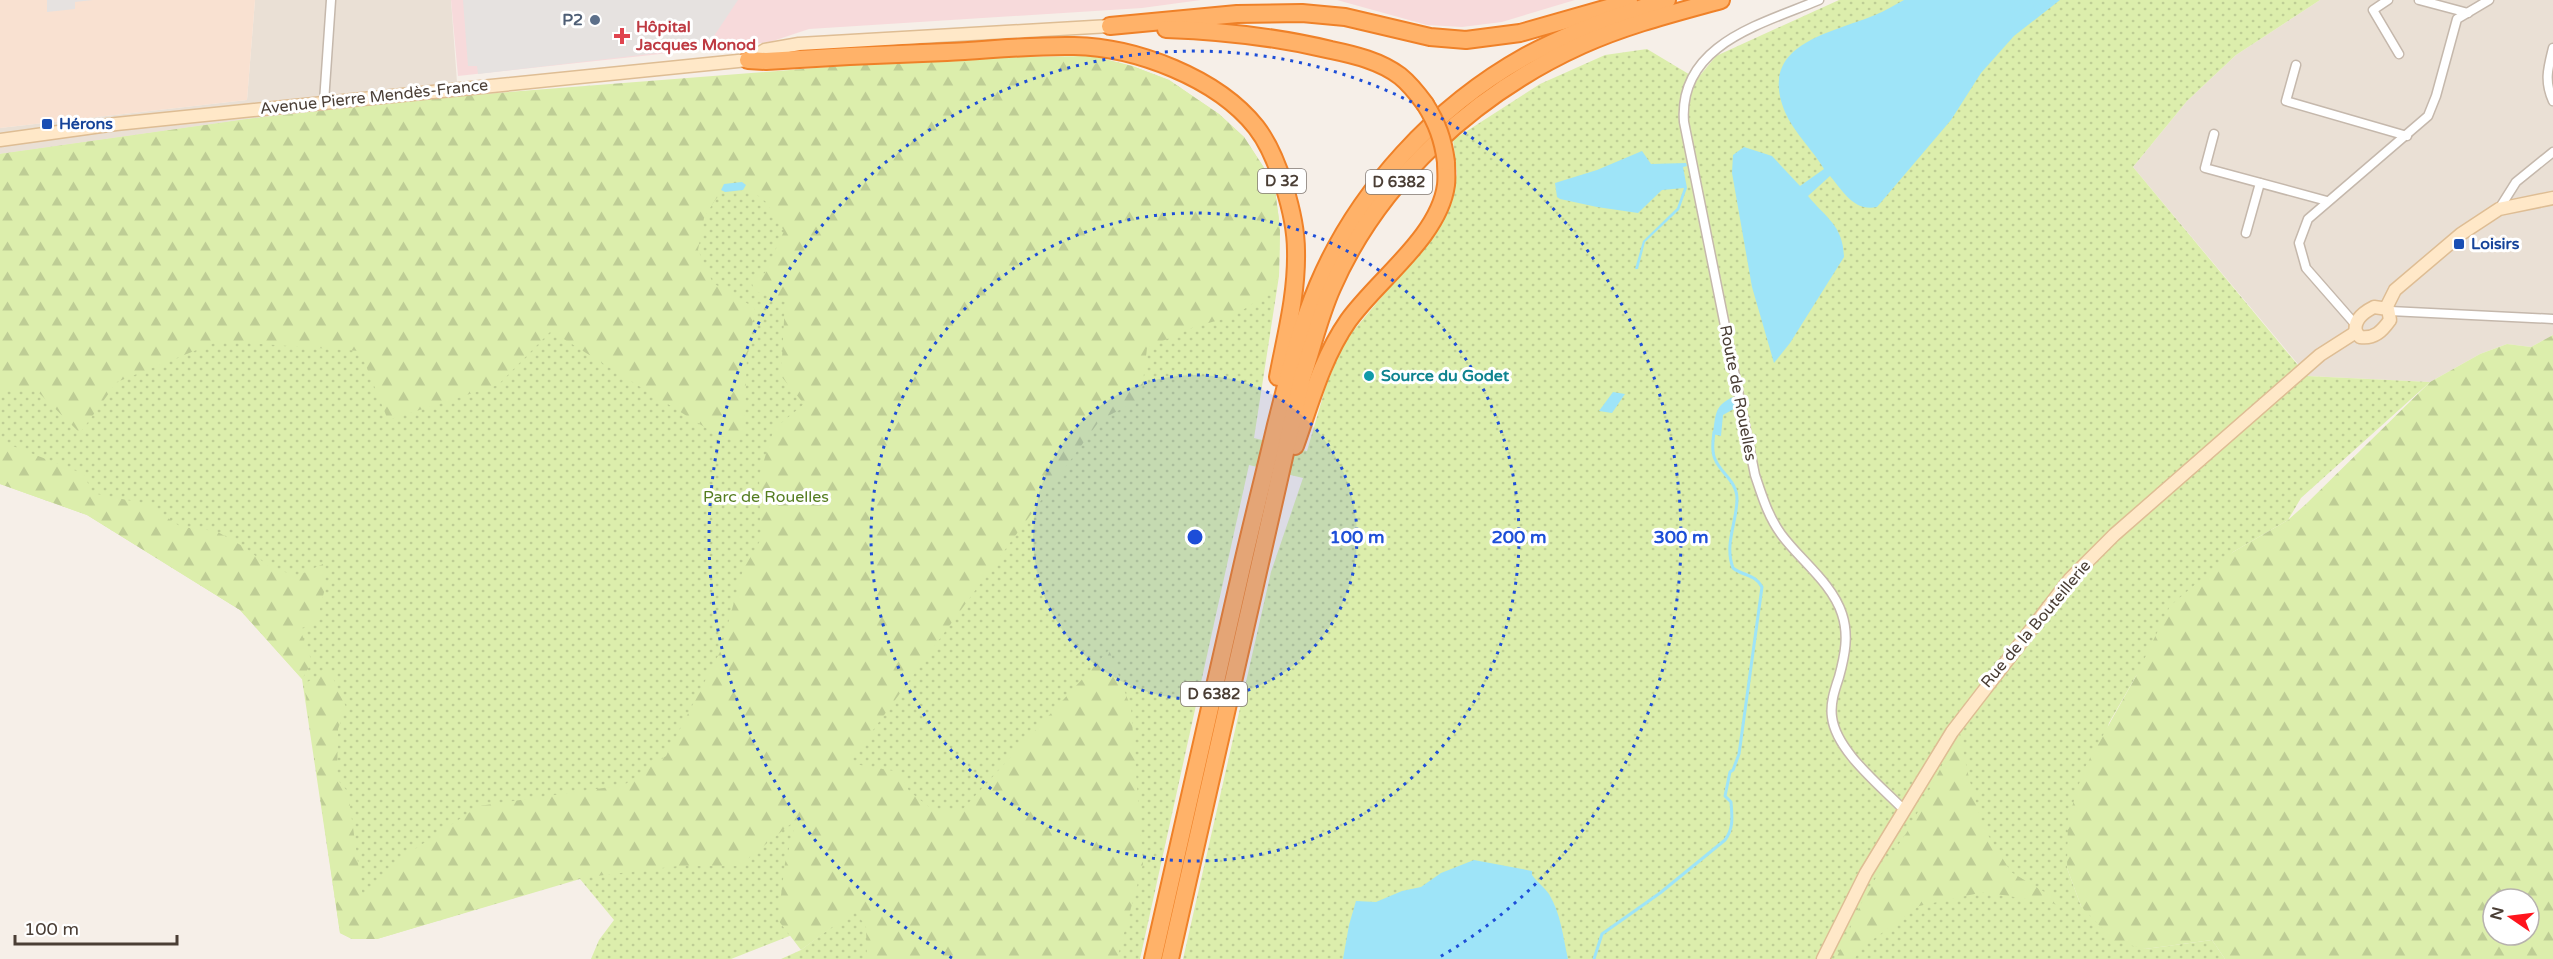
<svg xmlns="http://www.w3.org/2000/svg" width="2553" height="959" font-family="'Varela Round',sans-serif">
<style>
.residential{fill:#eae0d5}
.commercial{fill:#f9e1d1}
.medical{fill:#f7dadb}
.grass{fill:url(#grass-dots)}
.forest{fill:url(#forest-firs);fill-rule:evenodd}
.parking{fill:#e6e2e0}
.water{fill:#9ee4f8}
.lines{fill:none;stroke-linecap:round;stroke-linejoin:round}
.stream{stroke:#9ee4f8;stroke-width:3}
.street-casing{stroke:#c5b8ac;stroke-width:11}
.secondary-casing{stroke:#debd94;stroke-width:15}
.highway-casing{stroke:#ef8128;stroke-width:20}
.street{stroke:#fff;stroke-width:8}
.secondary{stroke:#ffe8c8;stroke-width:12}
.highway{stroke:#ffb269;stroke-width:16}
.highway-bridge-casing{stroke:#ef8128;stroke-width:20;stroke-linecap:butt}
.highway-bridge{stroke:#ffb269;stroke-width:16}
.ring{fill:none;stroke:#1d4ed8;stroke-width:3;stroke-dasharray:3 6}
.service-dot{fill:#5c6f8a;stroke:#fff;stroke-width:2}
.health-dot{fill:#e0444e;stroke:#fff;stroke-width:2}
.transit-dot{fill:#1a4fb4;stroke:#fff;stroke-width:2}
.culture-dot{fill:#0f9aa8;stroke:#fff;stroke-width:2}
.labels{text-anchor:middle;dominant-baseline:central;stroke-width:6;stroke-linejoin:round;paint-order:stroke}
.shield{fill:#fff;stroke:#807872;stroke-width:1.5}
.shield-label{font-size:15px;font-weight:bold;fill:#4a3e35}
.service-label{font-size:16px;font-weight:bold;fill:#4e5e75;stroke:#fff;text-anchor:end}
.health-label{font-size:16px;font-weight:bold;fill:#be3a42;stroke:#fff;text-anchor:start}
.street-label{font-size:16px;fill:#4a3e35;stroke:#fff}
.transit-label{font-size:16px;font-weight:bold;fill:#164399;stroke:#fff;text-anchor:start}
.culture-label{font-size:16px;font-weight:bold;fill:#0d838f;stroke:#fff;text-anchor:start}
.park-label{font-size:16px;fill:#547d20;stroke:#fff}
.centre{fill:#1d4ed8;stroke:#fff;stroke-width:3}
.ring-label{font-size:18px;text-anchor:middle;font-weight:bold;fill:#1d4ed8;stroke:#fff;stroke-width:6;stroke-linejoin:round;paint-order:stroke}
</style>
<defs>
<pattern id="grass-dots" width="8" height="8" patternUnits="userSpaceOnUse" patternTransform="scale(1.5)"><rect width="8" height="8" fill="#dceeac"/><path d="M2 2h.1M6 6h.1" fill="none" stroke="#becd95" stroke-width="1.8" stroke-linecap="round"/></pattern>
<pattern id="forest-firs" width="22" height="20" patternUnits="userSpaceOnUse" patternTransform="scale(1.5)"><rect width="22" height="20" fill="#dceeac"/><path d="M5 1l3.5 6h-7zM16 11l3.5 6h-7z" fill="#becd95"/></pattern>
</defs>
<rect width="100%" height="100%" fill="#f6efe8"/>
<g class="residential">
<path d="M255 0H451L458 96 248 119 0 154V128L247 100Z"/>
<path d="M2320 0H2553V335L2531 347 2507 344 2480 354 2430 382 2308 376 2133 167 2187 101 2236 55Z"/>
</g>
<path class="commercial" d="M0 0H255L247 100 0 128Z"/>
<g class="medical">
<path d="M451 0H1201L1142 8 809 29 770 42 458 76Z"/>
<path d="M1337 0H1575L1502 22 1462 27 1427 25Z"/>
</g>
<path class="grass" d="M1839 0H2320L2236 55 2187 101 2133 167 2307 376 2430 382 2301 498 2288 520 2233 552 2136 676 2109 723 2067 868 2081 906 2145 949 2212 940 2225 959H1183L1271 572 1303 478 1249 465 1140 959H781L801 950 851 912 731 959H591L599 940 614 920 580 879 377 939H352L340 933 302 679 240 610 87 515 0 484V154L248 119 458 96 1092 56 1132 66 1169 80 1219 114 1244 137 1274 183 1280 227 1279 276 1254 438 1307 451 1326 386 1344 342 1421 250 1445 213 1457 174 1453 140 1540 84 1605 55 1647 49 1697 79 1716 56Z"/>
<g class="forest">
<path d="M1092 56 1132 66 1169 80 1219 114 1244 137 1274 183 1280 227 1279 276 1266 295 1232 317 1196 326 1147 348 1141 399 1100 420 849 763 900 772 909 791 933 810 963 809 1109 650 1131 708 1143 864 1117 959H867L866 926 854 911 801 950 778 920 785 863 797 819 739 866H678L580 878 377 939H352L340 933 304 684 329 669 346 707 338 729 337 779 348 792 363 898 412 851 479 806 624 785 666 756 720 652 743 570 761 539 759 476 774 429 804 404 781 376 785 302 755 291 750 279 765 273 784 231 766 202 736 178 715 200 704 218 698 250 713 283 755 308 747 357 744 429 734 440 714 433 551 331 498 385 388 420 360 351 219 341 117 382 80 433 36 390H0V154L248 119 458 96 942 58Z"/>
<path d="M2553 335V959H2225L2212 940 2145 949 2114 941 2081 906 2067 868 2068 820 2083 771 2136 676 2170 606 2233 552 2288 520 2306 504 2430 382 2480 354 2507 344 2531 347ZM2493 899H2529V935H2493Z"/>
<path d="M0 441 84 474 92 493 147 504 181 527 216 531 244 547 270 567 297 576 323 564 325 588 317 621 300 629 312 662 302 679 240 610 87 515 0 484Z"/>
<path d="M1959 733 1969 778 1983 827 2011 872 2068 906 1984 892 1919 906 1864 946 1854 959H1836L1867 891 1909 829Z"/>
</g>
<g class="parking">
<path d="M47 0H93L75 2V9L47 12Z"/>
<path d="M463 0H738L712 39 707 46 700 48 478 74 477 66H468Z"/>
</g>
<g class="water">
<path d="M1904 0H2060L2014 36 1981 73 1951 120 1877 207C1854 212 1843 191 1830 176L1808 196C1826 218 1843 225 1844 257L1790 343 1774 363 1752 287 1732 173 1733 155 1744 147 1772 156 1800 186 1824 169C1813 150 1794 133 1785 112 1757 44 1829 34 1875 15 1885 11 1894 5 1904 0Z"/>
<path d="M1642 151 1651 164 1686 163 1687 166 1683 167 1687 188 1679 210 1645 242 1638 269H1635L1643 241 1677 208 1684 188 1662 190 1638 213 1597 207 1560 199 1557 197 1555 183 1597 170Z"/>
<path d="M742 182 746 185 743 190 725 192 721 190 724 184Z"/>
<path d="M1613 392 1625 394 1612 413 1599 411Z"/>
<path d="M1738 395 1739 406 1723 415 1721 436 1713 434C1716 411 1715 404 1738 395Z"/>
<path d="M1474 860 1532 871V875C1537 882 1544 887 1549 894 1561 914 1563 937 1568 959H1343L1349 925 1356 901 1376 902 1402 891 1421 887 1441 873Z"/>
</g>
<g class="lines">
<path class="stream" d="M1594 959 1602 934 1660 893 1725 840C1734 828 1732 816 1731 802L1725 796 1730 772 1733 770 1739 754 1762 587C1755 574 1743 576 1733 568 1724 544 1737 522 1737 499 1737 481 1721 474 1715 459 1711 451 1713 440 1714 432"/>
<g class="street-casing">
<g id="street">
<path d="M1819 0C1762 24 1678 44 1684 122L1755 475C1762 496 1768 516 1781 534 1800 560 1832 583 1842 614 1849 635 1845 655 1839 677 1835 689 1830 703 1832 717 1836 751 1881 786 1904 810"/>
<path d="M2388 0 2373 10 2399 54"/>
<path d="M2419 0 2468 13"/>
<path d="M2553 48C2548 68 2544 81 2553 101"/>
<path d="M2296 65 2286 101 2407 136"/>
<path d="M324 102 331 0"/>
<path d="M2214 134 2205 168 2327 201"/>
<path d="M2499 209 2516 182 2553 152"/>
<path d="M2246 233 2260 183"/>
<path d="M2390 311 2553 319"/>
<path d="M2355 324 2306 268 2299 243 2308 219 2428 116 2436 96 2457 19 2489 0"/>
</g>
</g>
<g class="secondary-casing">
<g id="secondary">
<path d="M0 140 116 124 748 60 765 50 799 44 1110 26"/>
<path d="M2374 307 2388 309 2390 320C2382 331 2375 339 2360 337L2356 332C2353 320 2364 312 2374 307Z"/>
<path d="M2386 308 2395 290 2461 234 2499 209 2553 198"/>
<path d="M1823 959 1866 873 1952 732 2070 579 2114 535 2320 355 2356 332"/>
</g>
</g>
<g class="highway-casing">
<g id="highway">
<path d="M1110 26 1237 14 1302 13 1345 17 1430 37 1466 40 1520 33 1629 2"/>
<path d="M1166 29C1223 31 1277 37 1331 50 1355 55 1380 61 1400 76 1410 84 1417 93 1425 104"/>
<path d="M748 60 766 61C826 57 886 54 947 52 989 50 1032 45 1074 46 1136 47 1217 78 1256 127 1278 155 1296 216 1296 251 1297 294 1286 335 1278 377"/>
<path d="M1295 446C1310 404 1322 358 1348 321 1377 280 1439 237 1446 185 1447 177 1446 170 1446 162"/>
<path d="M1153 959C1183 828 1213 697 1242 567 1253 519 1265 472 1276 425 1288 378 1299 330 1318 285 1358 190 1436 106 1526 56 1571 32 1619 15 1667 0"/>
<path d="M1170 959 1302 378C1312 349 1319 317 1332 288 1379 180 1476 93 1582 45 1626 25 1674 13 1721 0"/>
</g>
</g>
<use href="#street" class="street"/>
<use href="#secondary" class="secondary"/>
<use href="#highway" class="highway"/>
<g class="highway-bridge-casing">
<path id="highway-bridge" d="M1425 104C1437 123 1443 139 1446 162"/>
</g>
<use href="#highway-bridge" class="highway-bridge"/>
</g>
<circle cx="1195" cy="537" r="162" fill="#1d4ed8" fill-opacity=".12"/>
<g class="ring">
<circle cx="1195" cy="537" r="162"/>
<circle cx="1195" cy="537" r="324"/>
<path d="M952 958A486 486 0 1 1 1438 958"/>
</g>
<circle class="service-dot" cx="595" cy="20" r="6"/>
<path class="health-dot" d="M619 27h6v6h6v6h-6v6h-6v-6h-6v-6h6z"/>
<g class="transit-dot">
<rect x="41" y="118" width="12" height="12" rx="3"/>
<rect x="2453" y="238" width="12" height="12" rx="3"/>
</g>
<circle class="culture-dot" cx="1369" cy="376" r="6"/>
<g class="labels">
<g class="shield">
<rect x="1258" y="169" width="48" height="24" rx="4.5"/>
<rect x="1366" y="170" width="66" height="24" rx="4.5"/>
<rect x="1181" y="682" width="66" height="24" rx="4.5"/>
</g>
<g class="shield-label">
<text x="1282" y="181">D 32</text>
<text x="1399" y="182">D 6382</text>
<text x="1214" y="694">D 6382</text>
</g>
<g class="service-label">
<text x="583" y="20">P2</text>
</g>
<g class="health-label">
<text x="636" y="27">Hôpital<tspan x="636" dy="18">Jacques Monod</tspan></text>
</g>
<g class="street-label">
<text transform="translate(374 97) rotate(-6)">Avenue Pierre Mendès-France</text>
<text transform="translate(1738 393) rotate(79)">Route de Rouelles</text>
<text transform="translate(2036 624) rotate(-50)">Rue de la Bouteillerie</text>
</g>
<g class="transit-label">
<text x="59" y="124">Hérons</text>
<text x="2471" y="244">Loisirs</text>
</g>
<g class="culture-label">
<text x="1381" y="376">Source du Godet</text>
</g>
<g class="park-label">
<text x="766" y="497">Parc de Rouelles</text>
</g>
</g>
<circle cx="1195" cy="537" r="9" class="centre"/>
<g class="ring-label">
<text x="1357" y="543">100 m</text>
<text x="1519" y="543">200 m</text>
<text x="1681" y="543">300 m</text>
</g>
<g transform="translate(2511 917) rotate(284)"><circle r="28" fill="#ffffff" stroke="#b7b2ae" stroke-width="1.5"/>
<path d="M0-4.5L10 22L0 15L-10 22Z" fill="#ff151d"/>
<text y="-9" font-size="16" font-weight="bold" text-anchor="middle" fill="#4a3e35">N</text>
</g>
<path d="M15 935v9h162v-9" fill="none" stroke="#4a3e35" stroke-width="3"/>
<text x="24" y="935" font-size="18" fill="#4a3e35" stroke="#ffffff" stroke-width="4.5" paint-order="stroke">100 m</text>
</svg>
